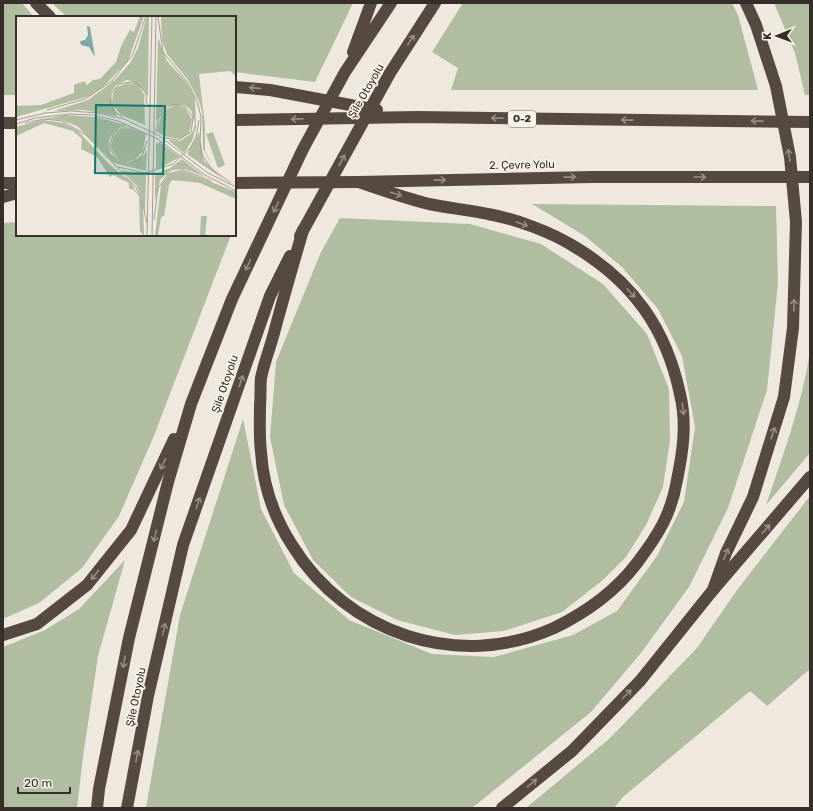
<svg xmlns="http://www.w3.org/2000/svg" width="813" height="811" font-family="Rubik,sans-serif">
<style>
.green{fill:#b1bda0}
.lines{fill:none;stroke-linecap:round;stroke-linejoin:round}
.highway{stroke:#554942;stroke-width:12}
.oneway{stroke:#968d85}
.labels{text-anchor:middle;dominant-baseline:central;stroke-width:3.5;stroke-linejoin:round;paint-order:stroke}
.shield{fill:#f7f2ea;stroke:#6f6964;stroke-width:1}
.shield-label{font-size:10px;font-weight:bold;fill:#352e2a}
.street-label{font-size:11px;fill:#352e2a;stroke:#f7f2ea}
.inset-road{fill:none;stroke:#a59e96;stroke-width:1}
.view{fill:#0f766e;fill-opacity:0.15;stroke:#0f766e;stroke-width:2}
.inset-edge{fill:none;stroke:#352e2a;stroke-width:2}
</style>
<rect width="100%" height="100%" fill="#efe8de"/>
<g class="green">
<path d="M3 3H22L34 17H17V95H3Z"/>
<path d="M52 3H353L315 82 235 72V17H67Z"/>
<path d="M463 3H732L738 15 758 90H451L458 68 432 52Z"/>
<path d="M774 3H810V95H805L795 53Z"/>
<path d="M532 204 776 206 778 283 767 390 728 508 689 587 641 653 591 712 472 808H146L180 615 243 419 261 509 294 573 349 620 432 654 494 657 573 635 617 611 657 556 684 502 695 427 682 356 658 309 622 267 585 236Z"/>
<path d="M340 218 470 224 541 244 603 284 647 334 669 389 670 441 663 487 646 525 626 557 603 580 562 612 504 631 455 635 397 620 351 597 313 560 284 505 270 437 276 362 321 252Z"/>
<path d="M17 222V235H231L153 438 119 516 82 568 39 603 3 619V223Z"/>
<path d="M810 352V453L766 505C783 455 802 404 810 352Z"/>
<path d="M810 496V669L767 706 750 691 623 797 614 808H526L609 739 697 648 737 590Z"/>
<path d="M125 560 98 656 83 757 77 808H3V647L45 630 79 609Z"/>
</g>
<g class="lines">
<g class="highway">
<path d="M36 3 50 17"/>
<path d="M353 52 371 3"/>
<path d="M235 87 270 90 377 110"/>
<path d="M235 120 417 117 810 122"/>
<path d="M3 123H17"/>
<path d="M3 183H17"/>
<path d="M235 183 359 182 592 177H810"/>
<path d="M3 197 17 193"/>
<path d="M303 230C293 265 283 299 274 333 270 348 264 363 261 378 260 387 261 396 260 405 260 420 259 436 261 452 263 485 274 517 292 545 347 634 458 671 554 628 587 612 615 592 637 563 658 535 671 515 677 480 683 451 687 423 680 394 666 328 633 282 575 247 551 232 516 219 488 214 469 210 449 208 429 204 405 198 382 190 359 182"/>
<path d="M300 236 390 73 435 3"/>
<path d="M713 590 726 553 753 497 784 397 793 328 796 222 790 157 776 86 756 25 746 3"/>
<path d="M3 635 37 624 87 585 131 530 174 439"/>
<path d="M97 808 99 789 129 638 168 482 191 404 232 299 303 149 345 72 391 3"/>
<path d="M127 808 148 696 183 545 270 296 290 256"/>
<path d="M502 808 572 751 640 681 713 590 810 477"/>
</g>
</g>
<defs><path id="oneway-shaft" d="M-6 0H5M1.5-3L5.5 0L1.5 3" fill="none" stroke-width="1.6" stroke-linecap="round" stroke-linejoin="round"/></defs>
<g class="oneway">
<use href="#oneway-shaft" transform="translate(411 40) rotate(-57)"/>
<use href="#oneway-shaft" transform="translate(255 88) rotate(-175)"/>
<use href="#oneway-shaft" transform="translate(497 118) rotate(-179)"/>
<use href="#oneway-shaft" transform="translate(297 119) rotate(179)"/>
<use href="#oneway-shaft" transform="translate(627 120) rotate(-179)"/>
<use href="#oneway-shaft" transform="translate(757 121) rotate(-179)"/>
<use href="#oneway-shaft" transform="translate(789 155) rotate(-99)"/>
<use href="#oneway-shaft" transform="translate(342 160) rotate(-61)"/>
<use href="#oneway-shaft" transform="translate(570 177) rotate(-1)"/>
<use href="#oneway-shaft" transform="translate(700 177)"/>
<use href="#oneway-shaft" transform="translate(440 180) rotate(-1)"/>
<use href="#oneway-shaft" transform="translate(396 194) rotate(17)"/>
<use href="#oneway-shaft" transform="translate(276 207) rotate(116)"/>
<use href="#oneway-shaft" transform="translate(522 224) rotate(19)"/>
<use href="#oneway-shaft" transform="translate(248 265) rotate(115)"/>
<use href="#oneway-shaft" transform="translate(631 293) rotate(48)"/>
<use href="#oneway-shaft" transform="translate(794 305) rotate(-89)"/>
<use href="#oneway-shaft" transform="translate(241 381) rotate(-71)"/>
<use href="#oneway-shaft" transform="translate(683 409) rotate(83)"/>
<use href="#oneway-shaft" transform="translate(773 433) rotate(-72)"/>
<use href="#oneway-shaft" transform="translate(163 464) rotate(115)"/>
<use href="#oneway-shaft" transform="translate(198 503) rotate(-71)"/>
<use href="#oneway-shaft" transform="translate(766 529) rotate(-49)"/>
<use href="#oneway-shaft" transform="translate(155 536) rotate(104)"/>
<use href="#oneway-shaft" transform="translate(726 554) rotate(-67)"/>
<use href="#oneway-shaft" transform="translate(95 575) rotate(129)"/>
<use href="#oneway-shaft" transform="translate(164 629) rotate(-77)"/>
<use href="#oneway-shaft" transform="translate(124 662) rotate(101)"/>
<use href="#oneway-shaft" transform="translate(627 694) rotate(-46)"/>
<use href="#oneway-shaft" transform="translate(137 756) rotate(-79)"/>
<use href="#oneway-shaft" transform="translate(532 783) rotate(-39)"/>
</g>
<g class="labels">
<rect class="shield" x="508" y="111" width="28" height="16" rx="3"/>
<g class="shield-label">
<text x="522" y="119">O-2</text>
</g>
<g class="street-label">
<text transform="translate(366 91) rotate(-60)">Şile Otoyolu</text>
<text transform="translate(522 165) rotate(-1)">2. Çevre Yolu</text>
<text transform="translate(225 384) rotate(-71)">Şile Otoyolu</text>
<text transform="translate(136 697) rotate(-78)">Şile Otoyolu</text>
</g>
</g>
<g transform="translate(16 16)">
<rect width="220" height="220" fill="#efe8de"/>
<path d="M124 0H128L112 45 88 70 74 80 0 101V90L25 89 58 77V69L68 65 71 69 77 64 84 63 100 46 106 28 114 14 118 16ZM131 0H133L132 81 129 75 115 65 111 64 100 69 94 78 101 100 68 94 38 95 72 84 99 64 114 47 122 32ZM145 0H220V60L214 55 183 58 189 110V135L198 153 187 133 186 95 183 85 172 64 151 38 146 25ZM142 22 151 45 171 67 179 82 180 111 176 125 168 137 152 124 164 125 176 117 179 108 175 94 168 89 150 90 140 105ZM112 67 122 69 128 78 129 109 105 99 96 88 97 77 101 71ZM159 89 169 92 176 103 173 117 164 123 151 121 141 116 145 99 149 94ZM49 99 81 101 113 110 105 111 96 118 93 125 94 137 101 144 112 148 128 139 131 134 130 155 98 147 61 110 45 104 28 103ZM26 104 47 107 62 115 93 148 115 166 127 189 128 220 124 215 123 181 118 174 113 172V167L97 159 94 161 81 141 65 133 66 123 57 115 28 107 0 120V111ZM106 113H118L130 118 127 135 119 144 110 146 101 142 95 131 98 119ZM183 116 188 145 207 163 171 138ZM197 116 209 149 202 152 190 118ZM144 126 164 141 140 154V128ZM166 143 189 161 170 153 156 154 144 164 139 185V158L154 152ZM105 154 130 159 129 195 121 170ZM168 155 220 176V183L184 167 156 164 153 169 148 200 145 201 142 220H139L145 169 153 158ZM185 200H191L189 220H184Z" fill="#b1bda0"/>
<path d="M71 10 74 11 79 41 73 31 65 29 64 25 69 24 72 19Z" fill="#81a5a9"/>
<path class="inset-road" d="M142 1 147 36 172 67 181 85 185 101 184 127 186 139 196 153 215 167M31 94 69 83 96 65 117 38 130 0M106 101 99 96 94 87 95 78 103 68 115 66 123 69 129 76 131 88M0 104 29 97 55 95 82 97 108 103 142 119 192 157 220 171M9 107 28 103 46 105 70 119 120 171 127 189 131 207M0 108 19 102 54 98 78 99 102 105 142 123 189 159 220 175M118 112H106L97 118 94 131 99 142 111 147 120 145 127 138 131 125M140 116 143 101 150 92 159 88 169 91 177 101 175 116 162 124 149 122M102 151 129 157 157 148 175 131 180 121 183 104M138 204 142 172 152 158 168 154 195 165M131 220 136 0M136 220 140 0"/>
<path class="view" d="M80 89 149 90 147 158 79 157Z"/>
<rect width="220" height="220" class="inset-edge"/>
</g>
<rect width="813" height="811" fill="none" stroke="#352e2a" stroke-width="8"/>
<g transform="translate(777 36) rotate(269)" stroke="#f7f2ea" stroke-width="3" paint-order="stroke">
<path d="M0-3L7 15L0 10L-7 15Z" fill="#352e2a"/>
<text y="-6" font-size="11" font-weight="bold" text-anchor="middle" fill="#352e2a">K</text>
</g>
<path d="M18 787v6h52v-6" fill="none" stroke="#352e2a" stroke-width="2"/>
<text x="24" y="787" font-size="12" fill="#352e2a" stroke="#f7f2ea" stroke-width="3" paint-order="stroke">20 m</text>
</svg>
